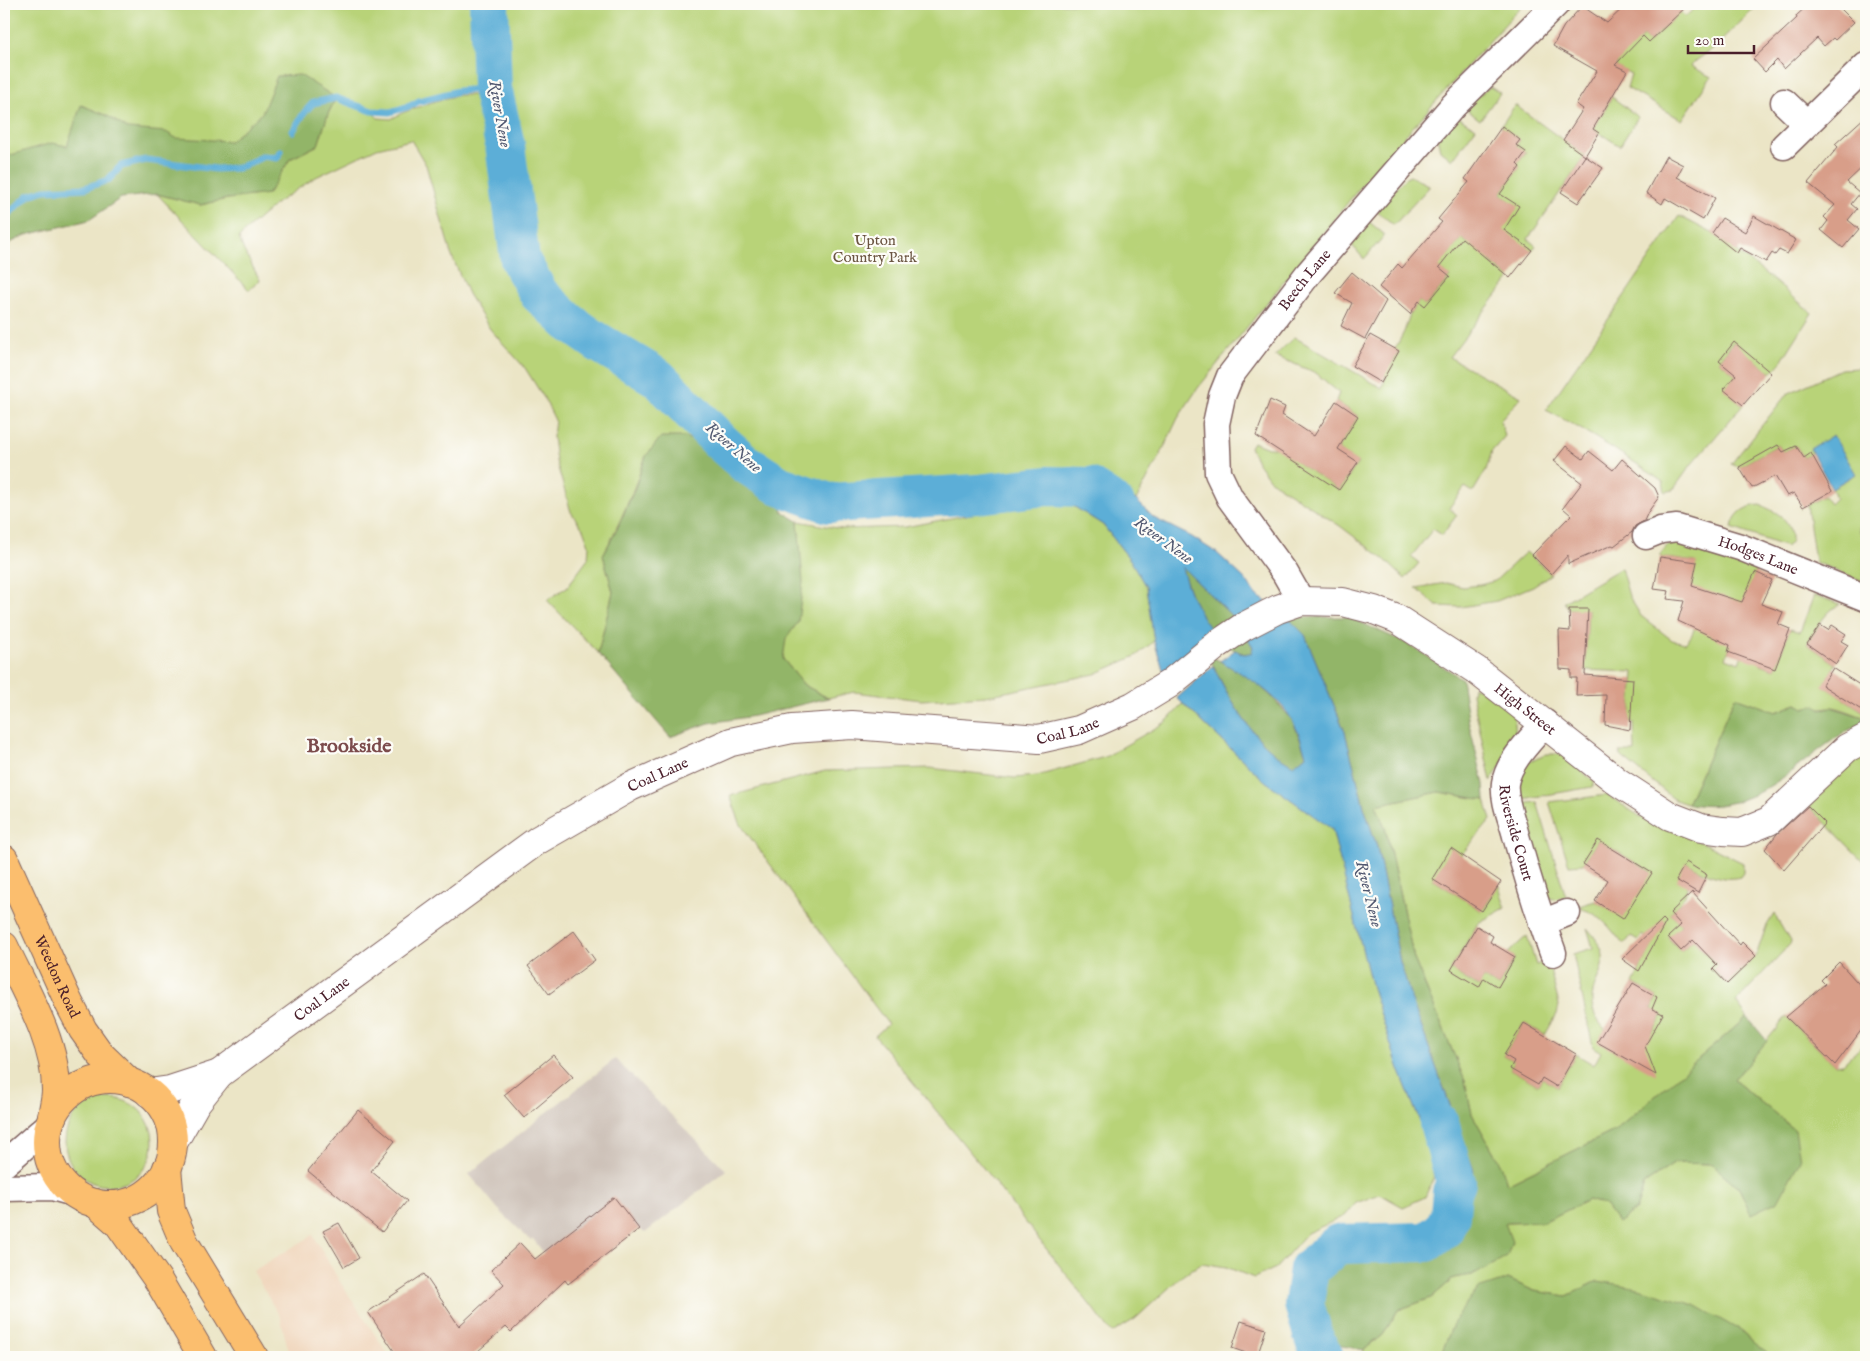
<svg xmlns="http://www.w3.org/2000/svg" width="1870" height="1361" font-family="'IM FELL English',serif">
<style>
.built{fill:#f0d6bc}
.industrial{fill:#cec2b9}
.green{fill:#b8d378;stroke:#817952}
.forest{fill:#92b568;stroke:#6e6a4a}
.water{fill:#5caed7;stroke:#536681}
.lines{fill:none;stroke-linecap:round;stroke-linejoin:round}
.stream{stroke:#5caed7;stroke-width:7}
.river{stroke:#5caed7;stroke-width:40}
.building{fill:#d89e89}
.minor-casing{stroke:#826461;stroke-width:29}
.tertiary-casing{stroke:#826461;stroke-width:30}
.trunk-casing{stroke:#826461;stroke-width:30}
.minor{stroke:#fff;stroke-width:26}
.tertiary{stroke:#fff;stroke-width:28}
.trunk{stroke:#fbbe6e;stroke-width:28}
.labels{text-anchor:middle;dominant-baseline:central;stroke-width:4.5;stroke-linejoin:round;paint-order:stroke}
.park-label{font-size:15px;fill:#6b5542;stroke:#fdfcf7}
.street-label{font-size:15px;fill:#4a1f2b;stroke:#fdfcf7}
.water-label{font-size:16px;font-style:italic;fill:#515870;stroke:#fdfcf7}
.district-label{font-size:20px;font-weight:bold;fill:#7c4b4c;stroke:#fdfcf7}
</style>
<rect width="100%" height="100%" fill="#fdfcf7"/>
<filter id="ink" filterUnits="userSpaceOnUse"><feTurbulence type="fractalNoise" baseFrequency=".02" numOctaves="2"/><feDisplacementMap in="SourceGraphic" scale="10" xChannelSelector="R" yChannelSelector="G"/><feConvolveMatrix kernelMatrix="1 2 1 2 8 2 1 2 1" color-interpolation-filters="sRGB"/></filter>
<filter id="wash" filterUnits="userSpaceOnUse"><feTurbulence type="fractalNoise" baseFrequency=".0096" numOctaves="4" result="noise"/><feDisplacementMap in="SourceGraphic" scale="20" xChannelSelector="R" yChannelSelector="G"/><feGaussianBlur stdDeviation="1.12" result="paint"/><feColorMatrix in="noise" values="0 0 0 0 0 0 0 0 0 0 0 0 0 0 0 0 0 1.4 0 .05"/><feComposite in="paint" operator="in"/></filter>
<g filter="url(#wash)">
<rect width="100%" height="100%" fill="#ebe5c6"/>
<path class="built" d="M313 1235 340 1282 390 1357H292L289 1352 280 1317 253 1271Z"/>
<path class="industrial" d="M615 1059 726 1170 645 1233 639 1229 568 1284 533 1239 530 1240 498 1209 469 1174Z"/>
<g class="green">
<path d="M4 4H1523L1370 175 1198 388 1178 418 1160 456 1136 500 1108 479 1082 471 1034 473 829 503 780 486 746 464 722 443 658 378 596 341 569 322 539 294 520 260 507 163 492 88 458 91 419 101 410 106 390 112H372L378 118 391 119 402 113 435 101 459 95H476L482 100 485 129 492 146 505 229 515 270 538 304 590 345 658 390 686 418 708 445 684 437 646 456C634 490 620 523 603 555L613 592 598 653 547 600 567 587 588 559 589 545 583 529 571 512 556 461 553 437 555 420 544 398 525 368 490 329 468 294 451 254 426 165 411 140 377 148 316 177 278 202 247 229 239 238 244 251 260 280 249 290 157 194 201 205 227 199 268 194 290 159 318 145 328 114 336 98 277 158 4 218Z"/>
<path d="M1662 4H1673L1685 17 1699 4H1759L1714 48 1697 60 1691 66 1711 77 1682 120 1627 88 1631 74 1616 66 1620 56 1608 24 1639 42 1643 36 1649 42 1674 18Z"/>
<path d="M1490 87 1500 93 1480 120 1463 107Z"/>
<path d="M1612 97 1638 117 1620 146 1593 129Z"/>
<path d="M1515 105 1585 156 1528 239 1536 246 1532 250 1490 262 1510 278 1449 357 1521 397 1500 421 1505 436 1492 451 1486 470 1473 492 1465 487 1449 508 1457 515 1442 535 1433 529 1411 557 1419 563 1405 579 1384 559 1340 526 1270 480 1257 462 1250 447 1253 442 1268 448H1283L1298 463 1339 490 1358 463 1338 449 1358 416 1336 401 1339 393 1316 373 1275 356 1294 337 1382 388 1386 376 1378 372 1391 365 1399 352 1395 349 1404 332 1410 314 1419 301 1425 306 1450 277 1436 265 1442 262 1462 238 1467 243 1487 219 1518 206 1503 196 1501 193 1520 167 1517 164 1526 153 1516 145 1520 140 1501 126Z"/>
<path d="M1457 116 1476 128 1452 160 1440 150 1437 137Z"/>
<path d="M1410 176 1430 186 1394 225 1377 211 1404 179Z"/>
<path d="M1679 216 1712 233 1761 270 1812 313 1781 362 1771 373 1733 342 1719 361 1736 375 1724 389 1743 405 1691 465 1673 490 1665 492 1663 482C1625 455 1588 432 1546 410Z"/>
<path d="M1368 221 1385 235 1364 259 1350 243Z"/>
<path d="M1866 366V516C1853 532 1862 529 1866 545 1869 556 1866 570 1861 581L1815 562 1807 505 1824 496 1830 504 1836 498 1832 488 1856 474 1811 449V453L1804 458 1796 446 1783 452 1778 445 1739 467 1731 464 1787 394 1841 369 1860 368Z"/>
<path d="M1022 501 1067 502 1103 525 1131 561 1146 587 1154 641 1136 656 1095 674 986 696 922 700 854 692 828 698 804 685 783 659 785 639 798 622 800 557 798 521 842 529 905 527 972 514Z"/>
<path d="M1760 505C1777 512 1792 519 1791 541L1786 547 1732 528C1734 513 1745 506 1760 505Z"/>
<path d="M1682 542 1700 543 1757 567 1726 658 1739 663 1749 636 1768 643 1760 664 1775 669 1790 629 1800 632 1814 595 1840 604C1823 613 1817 629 1807 644L1836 664 1823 685 1864 712 1866 708V718C1856 715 1842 708 1832 707 1818 707 1811 713 1797 704L1776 712 1735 697 1687 804 1675 800 1621 756 1619 752H1635L1634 723 1630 722 1634 672 1585 670 1588 610 1569 609 1564 602 1621 568 1629 596 1641 616 1672 640 1685 643C1703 628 1691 606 1692 586 1692 578 1695 570 1696 562L1660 557 1667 545Z"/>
<path d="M1526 552 1551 574 1533 586 1497 601 1461 607 1437 606 1416 588 1446 583 1463 587 1480 585 1495 581Z"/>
<path d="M1473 686C1482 692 1503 703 1509 710 1527 731 1502 763 1491 781L1472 694Z"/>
<path d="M1183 704 1265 781 1332 829 1372 988 1399 1069 1426 1137 1434 1177 1425 1197 1403 1207 1380 1194 1356 1203 1345 1216 1307 1233 1276 1268 1254 1278 1226 1267 1202 1263 1183 1275 1135 1319 1112 1333 984 1169 875 1036 888 1024 741 825 730 796 825 771 930 768 1015 778 1037 776 1105 757 1166 722Z"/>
<path d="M1866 748V862L1865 863 1804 801Z"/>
<path d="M1547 754H1561L1595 782 1592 787 1517 800C1518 774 1519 762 1547 754Z"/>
<path d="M1439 792 1485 800 1491 820 1461 855 1432 879 1482 911 1499 885 1505 908 1478 923 1451 970 1478 987 1484 978 1498 987 1515 958 1508 953 1527 936 1536 965 1548 961 1559 1005 1557 1014 1545 1035 1524 1023 1504 1055 1514 1061 1510 1069 1538 1085 1542 1078 1557 1087 1576 1054 1594 1065 1601 1052 1593 1047 1573 954 1593 948 1587 928C1593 935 1599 942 1602 951 1610 974 1574 996 1604 1028 1611 1035 1625 1040 1634 1045L1653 1032 1663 1015 1652 1009 1657 997 1633 983 1653 944 1642 935 1638 940 1631 936 1624 945C1611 930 1601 913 1581 909L1579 906 1595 901 1623 918 1651 872 1598 840 1583 864 1569 865 1549 802 1607 795 1641 817 1643 815 1668 829 1681 832 1743 863V873L1740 877C1720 882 1703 872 1686 862 1688 889 1690 894 1670 913L1681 925 1668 938 1681 951 1693 940 1717 965 1713 970 1727 984 1756 956 1766 927 1774 914 1791 943 1736 1002 1747 1017 1616 1130 1507 1184 1502 1167 1472 1114 1465 1081 1414 959 1385 827 1375 805Z"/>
<path d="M1537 802 1566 897 1554 899 1548 898 1518 804Z"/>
<path d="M1786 1017 1835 1065 1843 1064 1866 1042V1357H1771L1741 1331 1598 1281 1567 1296 1534 1291 1508 1279 1455 1320 1440 1357H1362L1364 1350 1383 1335 1398 1310 1431 1298 1454 1278 1476 1274 1505 1223 1543 1222 1588 1200 1605 1205 1618 1222 1636 1210 1644 1184 1675 1163 1712 1164 1739 1188 1751 1214 1795 1130 1734 1080Z"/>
<circle cx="109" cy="1142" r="44"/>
</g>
<g class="forest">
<path d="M300 75 336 98 328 114 318 145 290 159 268 194 227 199 200 205 157 194 121 198 89 220 26 235 4 246V157L52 143 67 146 81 105 106 115 128 129 166 132 176 138 230 141 262 113 277 76Z"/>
<path d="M661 437H684L708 445 740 471 779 493 783 512 798 521 803 582 798 622 786 639 783 659 804 685 828 698 754 716 709 723 670 737 598 653 613 592 603 555 617 529 634 490 646 456Z"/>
<path d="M1181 566 1236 620 1253 647 1251 653C1242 655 1238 652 1230 647 1200 626 1192 599 1181 566Z"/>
<path d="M1299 617H1349L1410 645 1462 679 1469 724 1484 784 1485 800 1439 792 1376 805 1385 827 1414 959 1465 1081 1472 1114 1502 1167 1507 1184 1616 1130 1747 1017 1767 1041 1734 1080 1795 1130 1800 1160 1778 1201 1751 1214 1739 1188 1712 1164 1675 1163 1644 1184 1636 1210 1618 1223 1605 1205 1588 1200 1543 1222 1505 1223 1512 1242 1507 1256 1476 1274 1454 1278 1431 1298 1398 1310 1383 1335 1364 1350 1315 1341 1304 1304 1309 1269 1338 1244 1428 1242 1444 1229 1452 1192 1456 1182 1454 1173 1474 1171 1412 1001 1400 962 1377 847 1364 807 1345 732 1305 635 1288 618Z"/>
<path d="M1208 655 1238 670 1257 683 1273 698 1293 721 1306 755 1294 766C1252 745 1228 696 1208 655Z"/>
<path d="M1735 697 1776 712 1797 704 1804 708 1815 705 1822 709 1831 707 1866 718V722C1858 726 1849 729 1842 734 1804 758 1771 796 1725 804 1712 807 1699 805 1687 804Z"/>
<path d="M1508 1279 1534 1291 1567 1296 1598 1281 1639 1288 1695 1305 1741 1331 1771 1357H1440L1455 1319 1478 1289Z"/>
</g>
<g class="water">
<path d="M1833 435 1856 474 1832 488 1810 449Z"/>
<path d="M1082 471 1108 479 1136 500 1154 518 1192 537 1217 553 1245 579 1256 595 1267 602 1236 620 1182 567C1188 592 1198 614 1215 634L1164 672 1154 641 1146 587 1131 561 1103 525 1067 502 1066 472Z"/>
<path d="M1288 618 1305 635 1345 732 1364 807 1377 847 1400 962 1412 1001 1474 1171 1434 1177 1426 1137 1399 1069 1372 988 1332 829 1265 781 1177 698 1213 666C1232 703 1255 747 1294 765L1306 755C1302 744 1299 732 1293 722 1279 695 1246 676 1220 661L1235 650 1244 654 1251 653 1253 647 1248 639Z"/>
</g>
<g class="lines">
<g class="stream">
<path d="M293 131 304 113 313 103 336 98 372 111 390 112 410 106 419 101 458 91 492 88"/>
<path d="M4 218 29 195 45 190 85 188 108 180 121 166 146 160 216 169 238 168 264 156 277 158 281 151"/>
</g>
<g class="river">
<path d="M489 4 492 88 505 145 520 260 539 294 569 322 596 341 658 378 722 443 746 464 780 486 829 503 978 494 1047 486 1089 487 1115 504"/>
<path d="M1324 1357 1315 1341 1304 1304 1309 1269 1338 1244 1427 1242 1444 1229 1450 1215 1452 1192 1456 1182 1439 1123"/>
</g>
</g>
<g id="blocks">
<g class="building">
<path d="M1627 4H1689L1649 42 1643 36 1615 65 1627 71 1593 129 1599 133 1585 156 1563 140 1583 109 1576 104 1597 71 1553 46 1564 26 1582 6 1607 23Z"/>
<path d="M1809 4H1836L1854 22 1835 40 1833 38 1824 46 1817 38 1784 69 1777 60 1765 72 1753 59 1797 18 1796 16Z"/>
<path d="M1866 116V164L1847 182 1860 193 1851 204 1857 209 1848 220 1859 229 1843 248 1821 230 1828 221 1824 217 1835 205 1808 183 1838 147 1835 144Z"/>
<path d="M1502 126 1520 140 1516 145 1526 152 1517 164 1520 167 1500 194 1519 206 1504 230 1532 250 1510 278 1462 238 1439 267 1450 276 1425 306 1419 301 1410 314 1379 287 1398 264 1402 268 1442 222 1438 219 1469 182 1465 179Z"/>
<path d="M1585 156 1603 168 1578 203 1561 192Z"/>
<path d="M1666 156 1683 165 1677 177 1715 198 1703 220 1665 198 1662 204 1646 193Z"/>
<path d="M1754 216 1796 240 1787 254 1779 250 1775 255 1772 253 1766 262 1740 248 1737 253 1712 233 1722 218 1745 232Z"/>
<path d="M1352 272 1386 301 1365 339 1341 326 1352 303 1335 293Z"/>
<path d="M1370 335 1399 351 1381 383 1352 366Z"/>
<path d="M1734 342 1771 373 1743 405 1723 389 1736 375 1719 361Z"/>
<path d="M1270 400 1285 407 1282 415 1314 436 1336 401 1358 416 1338 449 1358 462 1339 490 1256 436Z"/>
<path d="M1778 445 1783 452 1796 446 1804 458 1811 453 1832 491 1803 507 1794 493 1787 496 1775 476 1752 488 1739 467Z"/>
<path d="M1566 446 1583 459 1589 451 1613 470 1622 459 1655 488 1659 497 1648 512 1644 521 1635 526 1632 532 1614 546 1612 545 1568 564V555L1551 574 1532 555 1571 515 1563 508 1582 483 1554 461Z"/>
<path d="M1660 557 1697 562 1692 586 1742 602 1755 572 1772 580 1761 604 1783 612 1778 624 1790 629 1775 669 1728 652 1730 645 1678 621 1684 601 1667 599 1669 591 1654 589Z"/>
<path d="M1569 609H1588L1585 675 1633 679 1630 730 1605 725 1606 695 1576 696 1577 678H1571V670L1560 669 1559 630 1570 631Z"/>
<path d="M1820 625 1828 630 1832 625 1846 634 1841 641 1848 645 1836 664 1807 644Z"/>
<path d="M1833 668 1866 689V713L1822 685Z"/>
<path d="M1808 806 1825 823 1784 870 1765 849 1777 834Z"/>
<path d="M1598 840 1652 873 1623 919 1595 901 1608 880 1583 864Z"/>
<path d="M1451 848 1501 882 1482 911 1432 879Z"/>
<path d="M1686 862 1707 875 1698 893 1676 880Z"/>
<path d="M1692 892 1740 945 1742 942 1756 956 1727 984 1713 969 1717 965 1693 940 1681 951 1668 937 1681 925 1670 913Z"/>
<path d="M1663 919 1666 922 1639 971 1622 959Z"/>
<path d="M1477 926 1493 936 1490 942 1515 957 1498 987 1484 978 1479 987 1451 970Z"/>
<path d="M574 931 595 960 549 994 528 966Z"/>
<path d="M1839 962 1866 992V1024L1835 1065 1786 1017 1825 984 1821 980Z"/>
<path d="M1633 983 1657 997 1652 1009 1663 1014 1645 1046 1656 1075 1597 1042Z"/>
<path d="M1524 1023 1576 1054 1557 1087 1542 1078 1538 1085 1510 1069 1514 1061 1504 1055Z"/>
<path d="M553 1055 573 1077 524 1118 504 1095Z"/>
<path d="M358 1110 395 1141 371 1171 407 1201 382 1232 308 1171Z"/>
<path d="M614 1197 639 1229 568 1284 565 1280 511 1332 506 1327 471 1357H398L368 1312 424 1274 459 1326 504 1284 491 1270 520 1243 535 1259Z"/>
<path d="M339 1223 359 1258 344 1267 323 1231Z"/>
<path d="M1241 1321 1266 1329 1257 1357 1232 1348Z"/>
</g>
</g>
</g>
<g filter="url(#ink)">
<use href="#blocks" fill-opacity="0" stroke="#826461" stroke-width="1"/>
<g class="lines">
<g class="minor-casing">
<g id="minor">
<path d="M1784 102 1806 123"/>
<path d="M1784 146 1866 66"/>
<path id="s1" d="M1646 536 1661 530 1677 528 1740 547 1866 598"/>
<path id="s2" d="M1301 601 1285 573 1230 498 1218 473 1216 424 1222 396 1230 376 1308 274 1453 106 1556 4"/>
<path id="s3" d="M1545 723C1531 740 1509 760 1505 783 1503 800 1512 820 1516 836 1527 876 1539 915 1553 953"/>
<path d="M1542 923 1567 913"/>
<path d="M4 1164 49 1125"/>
<path d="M4 1188 52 1187 74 1193"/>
</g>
</g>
<g class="tertiary-casing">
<g id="tertiary">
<path id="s4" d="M149 1093 170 1090 219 1074 538 840 630 787 731 742 792 729 852 725 1039 739 1079 730 1133 706 1169 684 1218 644 1243 627 1278 609 1301 601 1343 602 1374 610 1397 619 1476 670 1618 782 1670 816 1701 828 1723 831 1742 832 1769 821 1847 748 1866 738"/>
<path d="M173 1143 196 1103 219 1074"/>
</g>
</g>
<g class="trunk-casing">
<g id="trunk">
<path id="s5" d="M4 859 69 1003 83 1030 100 1054 129 1082"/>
<path d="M4 946C24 989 56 1041 56 1090 56 1099 53 1108 52 1117"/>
<circle cx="110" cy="1142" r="63"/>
<path d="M167 1168 171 1211 184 1242 254 1357"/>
<path d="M95 1203 118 1223 158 1280 203 1357"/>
</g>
</g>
<use href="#minor" class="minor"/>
<use href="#tertiary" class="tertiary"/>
<use href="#trunk" class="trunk"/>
</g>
</g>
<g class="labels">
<g class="park-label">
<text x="875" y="240">Upton<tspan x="875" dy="17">Country Park</tspan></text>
</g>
<g class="street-label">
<text stroke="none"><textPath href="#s2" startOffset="374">Beech Lane</textPath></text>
<text stroke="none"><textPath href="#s1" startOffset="118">Hodges Lane</textPath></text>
<text stroke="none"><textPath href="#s4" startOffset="1550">High Street</textPath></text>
<text stroke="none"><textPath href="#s4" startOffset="1025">Coal Lane</textPath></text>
<text stroke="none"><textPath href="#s4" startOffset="605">Coal Lane</textPath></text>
<text stroke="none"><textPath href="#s3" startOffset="124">Riverside Court</textPath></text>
<text stroke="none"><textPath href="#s5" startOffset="129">Weedon Road</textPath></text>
<text stroke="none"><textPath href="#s4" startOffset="200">Coal Lane</textPath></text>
</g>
<g class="water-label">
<text transform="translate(499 114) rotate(80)">River Nene</text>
<text transform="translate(733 448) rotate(41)">River Nene</text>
<text transform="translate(1163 541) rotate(36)">River Nene</text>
<text transform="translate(1368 894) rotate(76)">River Nene</text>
</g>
<g class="district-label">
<text x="349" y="746">Brookside</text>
</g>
</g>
<rect width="1870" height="1361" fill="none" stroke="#fdfcf7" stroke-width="20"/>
<path d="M1688 45v8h66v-8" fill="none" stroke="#4a1f2b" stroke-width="2.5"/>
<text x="1695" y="45" font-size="15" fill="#4a1f2b" stroke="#fdfcf7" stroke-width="4" paint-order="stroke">20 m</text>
</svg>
